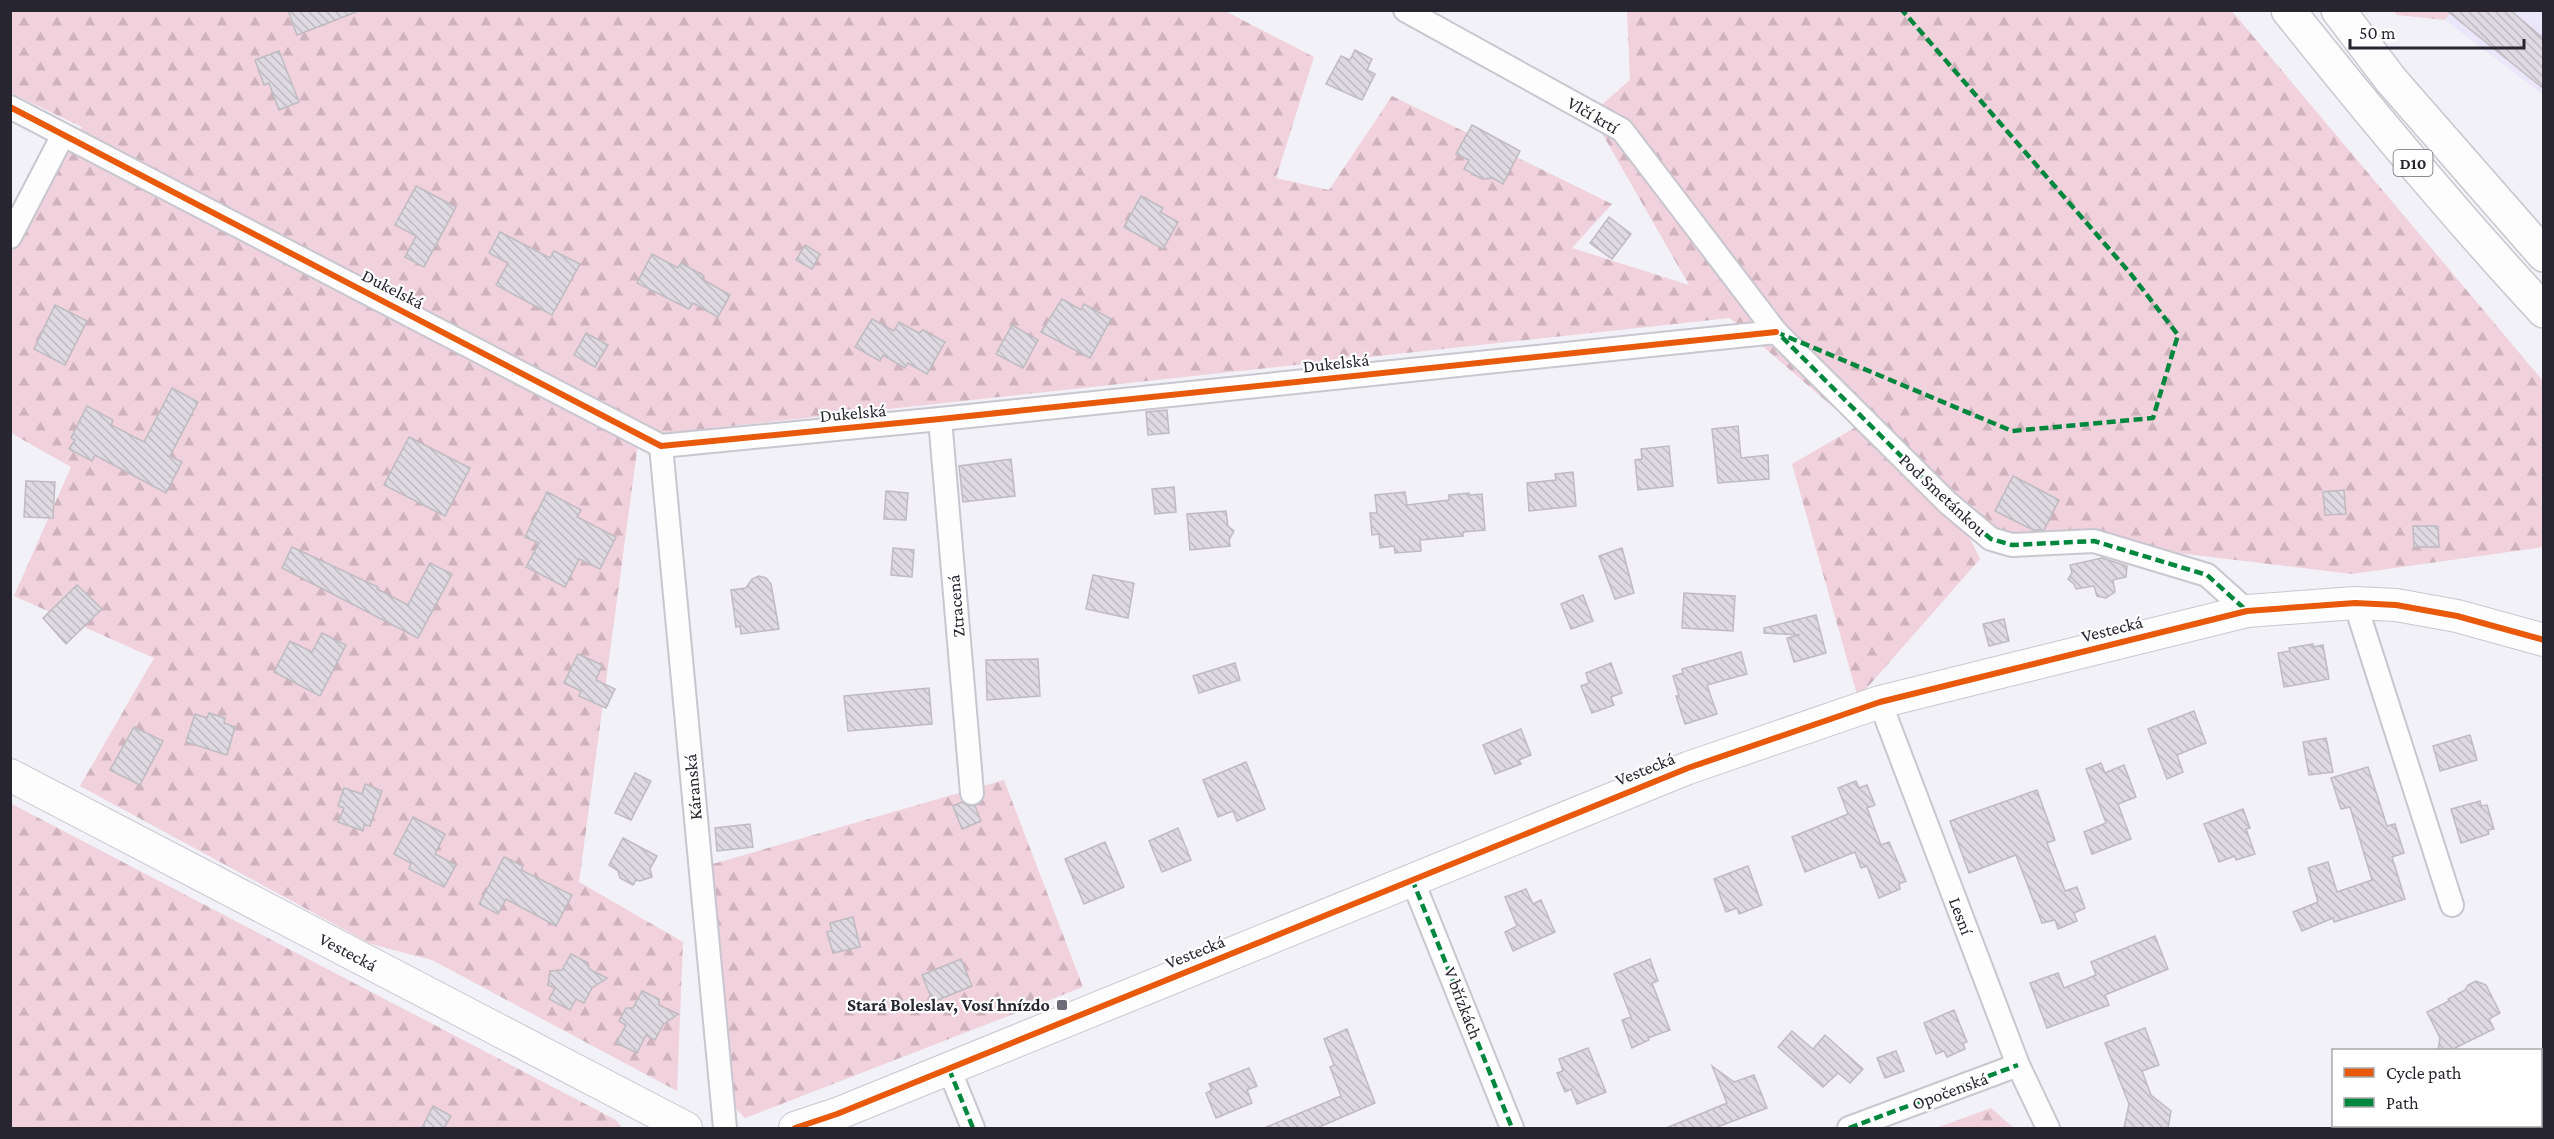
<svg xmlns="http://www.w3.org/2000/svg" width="2554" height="1139" font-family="'Crimson Pro',serif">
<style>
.built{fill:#ebe7fa}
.forest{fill:url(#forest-firs)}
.building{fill:url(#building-back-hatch);stroke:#bfbbc1;stroke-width:1.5}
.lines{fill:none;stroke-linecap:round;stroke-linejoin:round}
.street-casing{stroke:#c8c6cf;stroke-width:26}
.secondary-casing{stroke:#c8c6cf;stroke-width:34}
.highway-casing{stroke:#c8c6cf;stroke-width:36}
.street{stroke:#fdfdfe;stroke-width:22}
.secondary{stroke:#fdfdfe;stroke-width:32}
.highway{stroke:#fdfdfe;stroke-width:33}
.quiet{stroke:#00873e;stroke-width:4.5;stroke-dasharray:9 4.5;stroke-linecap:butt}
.cycleway-casing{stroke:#fff;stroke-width:10}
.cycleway{stroke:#e8590c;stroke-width:6}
.poi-dot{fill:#6e6c76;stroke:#fff;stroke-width:2}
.labels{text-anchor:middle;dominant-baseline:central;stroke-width:4.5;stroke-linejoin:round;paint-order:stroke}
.shield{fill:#fff;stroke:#68666e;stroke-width:1.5}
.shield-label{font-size:16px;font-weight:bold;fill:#272530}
.street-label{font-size:18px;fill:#272530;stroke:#fff}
.poi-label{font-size:18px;font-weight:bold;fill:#272530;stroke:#fff;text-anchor:end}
</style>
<defs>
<pattern id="forest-firs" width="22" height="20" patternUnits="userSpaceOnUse" patternTransform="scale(1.5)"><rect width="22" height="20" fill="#f0d1dc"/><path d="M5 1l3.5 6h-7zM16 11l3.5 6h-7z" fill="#ceb3bd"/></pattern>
<pattern id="building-back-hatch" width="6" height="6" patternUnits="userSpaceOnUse" patternTransform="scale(1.5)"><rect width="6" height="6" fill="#dfd9e1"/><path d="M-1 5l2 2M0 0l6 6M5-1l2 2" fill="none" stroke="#bfbac1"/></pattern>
</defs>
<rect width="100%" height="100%" fill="#f2f1f7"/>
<path class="built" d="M2452 11H2543V95L2445 20Z"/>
<g class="forest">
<path d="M2231 10 2543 381 2544 547 2352 574 1994 531 1947 493 1980 559 1858 698 1792 464 1856 427 1730 318 639 436 579 882 683 942 677 1091 432 960 371 944 80 786 154 658 14 596 71 467 11 433V254L82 127 11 93V11H1225L1314 57 1276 178 1329 190 1392 96 1612 204 1572 248 1689 285 1591 114 1630 80 1627 11Z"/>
<path d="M2394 11H2452L2445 20 2397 15Z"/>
<path d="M1004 780 1083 987 745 1118 723 1096 706 866Z"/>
<path d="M10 803 616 1120 622 1128H11Z"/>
<path d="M1991 1108 2014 1128H1936Z"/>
</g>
<g class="building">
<path d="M288 10H356V12L297 35Z"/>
<path d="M2446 10H2510L2544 39V89Z"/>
<path d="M1355 50 1372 59 1367 70 1375 74 1362 100 1326 84 1341 56 1350 60Z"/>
<path d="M279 51 299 102 279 110 269 83 264 85 255 60Z"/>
<path d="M1472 125 1520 151 1503 184 1493 178 1482 179 1464 169 1469 160 1456 154Z"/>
<path d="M416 186 456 207 424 267 405 257 416 236 395 225Z"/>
<path d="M1141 196 1163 208 1160 212 1178 222 1163 249 1124 227Z"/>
<path d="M1609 217 1631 234 1612 259 1590 243Z"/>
<path d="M500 232 550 258 554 251 580 264 552 315 496 285 508 263 489 253Z"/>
<path d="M805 245 820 254 812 269 796 260Z"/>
<path d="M652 254 678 268 681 263 704 276 702 279 730 295 718 317 693 303 689 309 637 283Z"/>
<path d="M1062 299 1081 310 1084 304 1111 319 1090 358 1041 332Z"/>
<path d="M55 305 87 321 65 365 34 349Z"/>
<path d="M872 319 894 331 899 322 919 333 923 330 945 342 927 374 908 363 905 368 883 355 880 361 855 347Z"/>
<path d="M1012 325 1038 340 1023 368 996 354Z"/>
<path d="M586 333 608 345 595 367 574 355Z"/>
<path d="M172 388 198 402 170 456 182 462 166 493 95 455 92 461 69 449 75 440 71 438 87 406 113 420 111 425 144 442Z"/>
<path d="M1167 410 1169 433 1148 435 1146 412Z"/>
<path d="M1738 426 1741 458 1768 455 1769 479 1718 483 1712 429Z"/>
<path d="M409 437 470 468 445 516 384 485Z"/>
<path d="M1669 446 1673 486 1638 490 1635 460 1642 459 1641 449Z"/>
<path d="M1011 459 1015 496 963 502 959 466Z"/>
<path d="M1573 472 1576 506 1529 511 1527 483 1556 480 1555 474Z"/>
<path d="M2013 476 2059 500 2044 530H2033L1995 511Z"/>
<path d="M26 481 55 482 53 518 24 517Z"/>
<path d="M1174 487 1176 512 1155 514 1152 489Z"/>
<path d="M2344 490 2346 514 2325 515 2323 492Z"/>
<path d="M886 491 908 493 906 520 884 519Z"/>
<path d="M547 492 581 510 577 517 616 537 600 569 579 559 565 587 526 567 539 543 525 537Z"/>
<path d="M1405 492 1407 505 1449 500V495L1469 493V495L1482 494 1485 530 1463 532V536L1420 540 1421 551 1395 553 1394 546 1380 548 1379 534 1372 535 1370 513H1377L1375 495Z"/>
<path d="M1226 511 1228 526 1234 531 1229 540 1230 546 1190 550 1187 514Z"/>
<path d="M2413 526H2438L2439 547H2414Z"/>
<path d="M292 547 378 587 377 589 408 605 430 563 452 574 418 638 282 568Z"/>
<path d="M893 548 914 550 912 577 891 575Z"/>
<path d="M1622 548 1634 593 1615 599 1599 556Z"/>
<path d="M2102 558 2127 566 2126 577 2113 580 2115 592 2106 598 2097 596 2094 586 2076 589 2074 584 2068 579 2072 573 2070 565Z"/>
<path d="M1093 575 1134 583 1128 618 1086 609Z"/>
<path d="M759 576 766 578 771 584 779 629 741 634 740 626 736 627 731 590 746 588 752 579Z"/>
<path d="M77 585 102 609 66 644 43 618Z"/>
<path d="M1684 593 1735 596 1733 631 1682 628Z"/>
<path d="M1583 595 1593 621 1571 629 1561 604Z"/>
<path d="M1816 615 1826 653 1794 662 1787 638 1800 635 1764 633V628Z"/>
<path d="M2004 619 2009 641 1989 646 1983 624Z"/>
<path d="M322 633 346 645 320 696 274 672 290 641 312 652Z"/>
<path d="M2313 644V647L2323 645 2329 679 2284 687 2278 653 2290 651 2289 648Z"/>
<path d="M1741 652 1747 674 1707 685 1717 714 1685 724 1676 696H1679L1673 676 1683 673 1682 669Z"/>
<path d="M578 654 602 665 596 680 615 689 606 708 579 696 581 691 564 683Z"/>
<path d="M1038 659 1040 696 987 700 986 660Z"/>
<path d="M1235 663 1240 680 1199 693 1193 676Z"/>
<path d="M1611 663 1622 693 1611 697 1614 705 1592 713 1581 686 1589 683 1586 673Z"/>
<path d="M929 688 932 724 848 731 844 696Z"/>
<path d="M2194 711 2206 743 2177 755 2183 772 2167 779 2148 729Z"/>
<path d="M209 713 225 718 224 723 235 727 227 755 186 742 195 714 207 718Z"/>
<path d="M134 727 163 741 140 785 110 770Z"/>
<path d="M1521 729 1531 755 1519 760 1521 764 1495 774 1483 745Z"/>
<path d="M2470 735 2477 760 2440 771 2433 746Z"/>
<path d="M2326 738 2333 772 2309 775 2303 742Z"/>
<path d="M1246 762 1265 809 1237 821 1233 811 1218 817 1203 780Z"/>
<path d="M2101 763 2105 773 2124 765 2136 797 2118 804 2131 839 2092 854 2084 832 2106 823 2086 769Z"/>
<path d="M2368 767 2387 826 2395 824 2404 853 2392 857 2405 899 2334 922 2333 918 2302 931 2293 912 2318 902 2308 868 2328 862 2337 892 2372 880 2350 807 2341 809 2331 778Z"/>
<path d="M635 773 651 781 631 820 615 813Z"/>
<path d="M1856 781 1859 788 1867 785 1875 805 1867 808 1881 845 1889 842 1906 881 1899 884 1900 889 1879 898 1867 866 1861 868 1855 852 1805 872 1792 837 1848 814 1838 788Z"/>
<path d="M365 784 382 791 370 826 364 825 363 831 338 822 344 808 338 806 344 788 362 794Z"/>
<path d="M2037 790 2055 840 2047 843 2065 891 2077 887 2085 908 2074 913 2077 921 2058 929 2055 920 2042 923 2016 855 1969 873 1950 821Z"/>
<path d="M2480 801 2481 806 2487 805 2494 829 2488 830 2489 834 2461 843 2451 809Z"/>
<path d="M962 802 967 805 975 806 981 821 962 829 953 806Z"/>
<path d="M2243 809 2250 828 2246 829 2255 854 2236 860 2235 856 2219 862 2204 824Z"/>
<path d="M413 817 445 834 435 854 456 865 444 887 409 869 411 863 394 854Z"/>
<path d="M750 824 753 847 717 851 715 828Z"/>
<path d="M1178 828 1191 860 1162 872 1149 841Z"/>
<path d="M623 838 657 856 650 869 652 877 640 881 636 880 633 885 620 878 618 871 609 865Z"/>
<path d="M1105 842 1124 887 1084 904 1065 859Z"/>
<path d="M504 857 523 866 521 870 572 895 556 926 506 899 498 914 479 904Z"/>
<path d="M1748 866 1762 905 1739 914 1737 908 1726 912 1714 879Z"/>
<path d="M1526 889 1533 904 1541 900 1555 932 1513 951 1505 932 1517 926 1505 897Z"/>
<path d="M853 917 860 947 833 953 827 932 832 931 830 923Z"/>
<path d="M2155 936 2168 969 2105 995 2109 1005 2047 1028 2030 983 2058 973 2064 988 2096 975 2091 962Z"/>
<path d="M571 954 588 963 589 969 607 978 592 988 584 1003 576 999 570 1010 549 999 555 988 548 985 550 971 562 970Z"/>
<path d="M961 959 972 986 933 1002 922 975Z"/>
<path d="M1650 959 1658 981 1652 983 1670 1030 1648 1038 1649 1040 1632 1048 1622 1020 1631 1017 1614 974Z"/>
<path d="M2476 981 2486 985 2500 1013 2489 1019 2494 1029 2451 1050H2438L2440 1038 2427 1012 2449 1001 2448 999 2465 990 2468 985Z"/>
<path d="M642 991 659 999V1005L678 1014 663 1025 655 1040 646 1035 637 1053 616 1043 626 1025 619 1021 626 1008H633Z"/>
<path d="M1954 1010 1967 1042 1963 1043 1965 1049 1947 1057 1944 1051 1936 1054 1924 1023Z"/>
<path d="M2145 1028 2159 1065 2142 1071 2151 1095 2171 1111 2168 1128H2124L2129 1104 2105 1043Z"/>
<path d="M1347 1029 1375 1103 1317 1128H1264L1341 1096 1330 1067 1334 1065 1324 1039Z"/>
<path d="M1792 1031 1813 1049 1825 1035 1863 1069 1850 1083 1838 1073 1823 1087 1778 1047Z"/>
<path d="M1588 1048 1606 1092 1577 1104 1571 1089 1565 1092 1557 1073 1563 1071 1559 1059Z"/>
<path d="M1896 1051 1904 1071 1885 1078 1877 1058Z"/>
<path d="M1712 1066 1734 1082 1754 1075 1767 1108 1715 1128H1666L1727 1103Z"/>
<path d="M1249 1068 1257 1086 1247 1090 1252 1103 1216 1118 1206 1093 1212 1090 1209 1084Z"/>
<path d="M433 1106 451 1116 444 1128H422Z"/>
</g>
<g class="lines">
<g class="street-casing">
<g id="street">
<path d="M1405 10 1622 130 1776 332 1948 503 1991 539 2012 545 2094 541 2207 575 2247 611"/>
<path d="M10 107 661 446 940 419 1776 332"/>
<path d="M10 237 63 135"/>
<path d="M940 419 972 793"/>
<path d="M661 446 725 1128"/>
<path d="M2355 603 2452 905"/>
<path d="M1880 702 2018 1065 2048 1128"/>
<path d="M1412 879 1512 1128"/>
<path d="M949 1069 973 1128"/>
<path d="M1849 1128 2018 1065"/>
</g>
</g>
<g class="secondary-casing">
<g id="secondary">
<path d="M10 775 686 1128"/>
<path d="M795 1128 837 1114 1688 768 1880 702 2247 611 2355 603 2396 605 2457 616 2544 640"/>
</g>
</g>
<g class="highway-casing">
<g id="highway">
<path d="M2288 10C2370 113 2454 214 2544 311"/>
<path d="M2338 10 2391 80 2544 255"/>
</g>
</g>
<use href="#street" class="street"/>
<use href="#secondary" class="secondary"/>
<use href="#highway" class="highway"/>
<g class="quiet">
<path d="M1776 332 2012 431 2153 418 2178 335 2130 273 1902 10"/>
<path d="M1782 337 1948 503 1991 539 2012 545 2094 541 2207 575 2247 611"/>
<path d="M1412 879 1512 1128"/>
<path d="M949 1069 973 1128"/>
<path d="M1849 1128 2018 1065"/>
</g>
<g class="cycleway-casing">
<g id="cycleway">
<path d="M10 107 661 446 940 419 1776 332"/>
<path d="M795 1128 837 1114 1688 768 1880 702 2247 611 2355 603 2396 605 2457 616 2544 640"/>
</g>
</g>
<use href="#cycleway" class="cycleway"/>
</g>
<rect class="poi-dot" x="1056" y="999" width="12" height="12" rx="3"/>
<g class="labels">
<rect class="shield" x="2393.5" y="150" width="39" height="26" rx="4.5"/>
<g class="shield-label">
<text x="2413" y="163">D10</text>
</g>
<g class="street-label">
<text transform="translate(1593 115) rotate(30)">Vlčí krtí</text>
<text transform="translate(393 289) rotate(27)">Dukelská</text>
<text transform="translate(1336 363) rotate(-6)">Dukelská</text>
<text transform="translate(853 413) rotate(-5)">Dukelská</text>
<text transform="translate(1943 495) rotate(43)">Pod Smetánkou</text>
<text transform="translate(956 606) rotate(-95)">Ztracená</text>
<text transform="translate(2112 629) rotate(-14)">Vestecká</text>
<text transform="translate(1645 769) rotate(-22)">Vestecká</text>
<text transform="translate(693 787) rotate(-95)">Káranská</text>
<text transform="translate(1961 916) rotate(69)">Lesní</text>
<text transform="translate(348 952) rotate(28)">Vestecká</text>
<text transform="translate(1195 952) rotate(-22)">Vestecká</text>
<text transform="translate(1463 1003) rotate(69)">V břízkách</text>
<text transform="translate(1950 1091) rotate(-20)">Opočenská</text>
</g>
<g class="poi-label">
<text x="1050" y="1005">Stará Boleslav, Vosí hnízdo</text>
</g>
</g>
<rect width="2554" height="1139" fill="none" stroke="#272530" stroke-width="24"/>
<rect x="2332" y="1049" width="210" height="78" fill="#ffffff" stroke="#a9a8ac" stroke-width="1.5"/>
<rect x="2344" y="1068" width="30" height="9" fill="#e8590c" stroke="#a9a8ac" stroke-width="1.5"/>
<text x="2386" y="1079" font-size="18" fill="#272530">Cycle path</text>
<rect x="2344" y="1098" width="30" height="9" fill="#00873e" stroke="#a9a8ac" stroke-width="1.5"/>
<text x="2386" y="1109" font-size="18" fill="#272530">Path</text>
<path d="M2350 39v9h174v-9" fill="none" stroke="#272530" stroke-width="3"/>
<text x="2359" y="39" font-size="18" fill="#272530" stroke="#ffffff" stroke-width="4.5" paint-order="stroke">50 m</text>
</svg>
